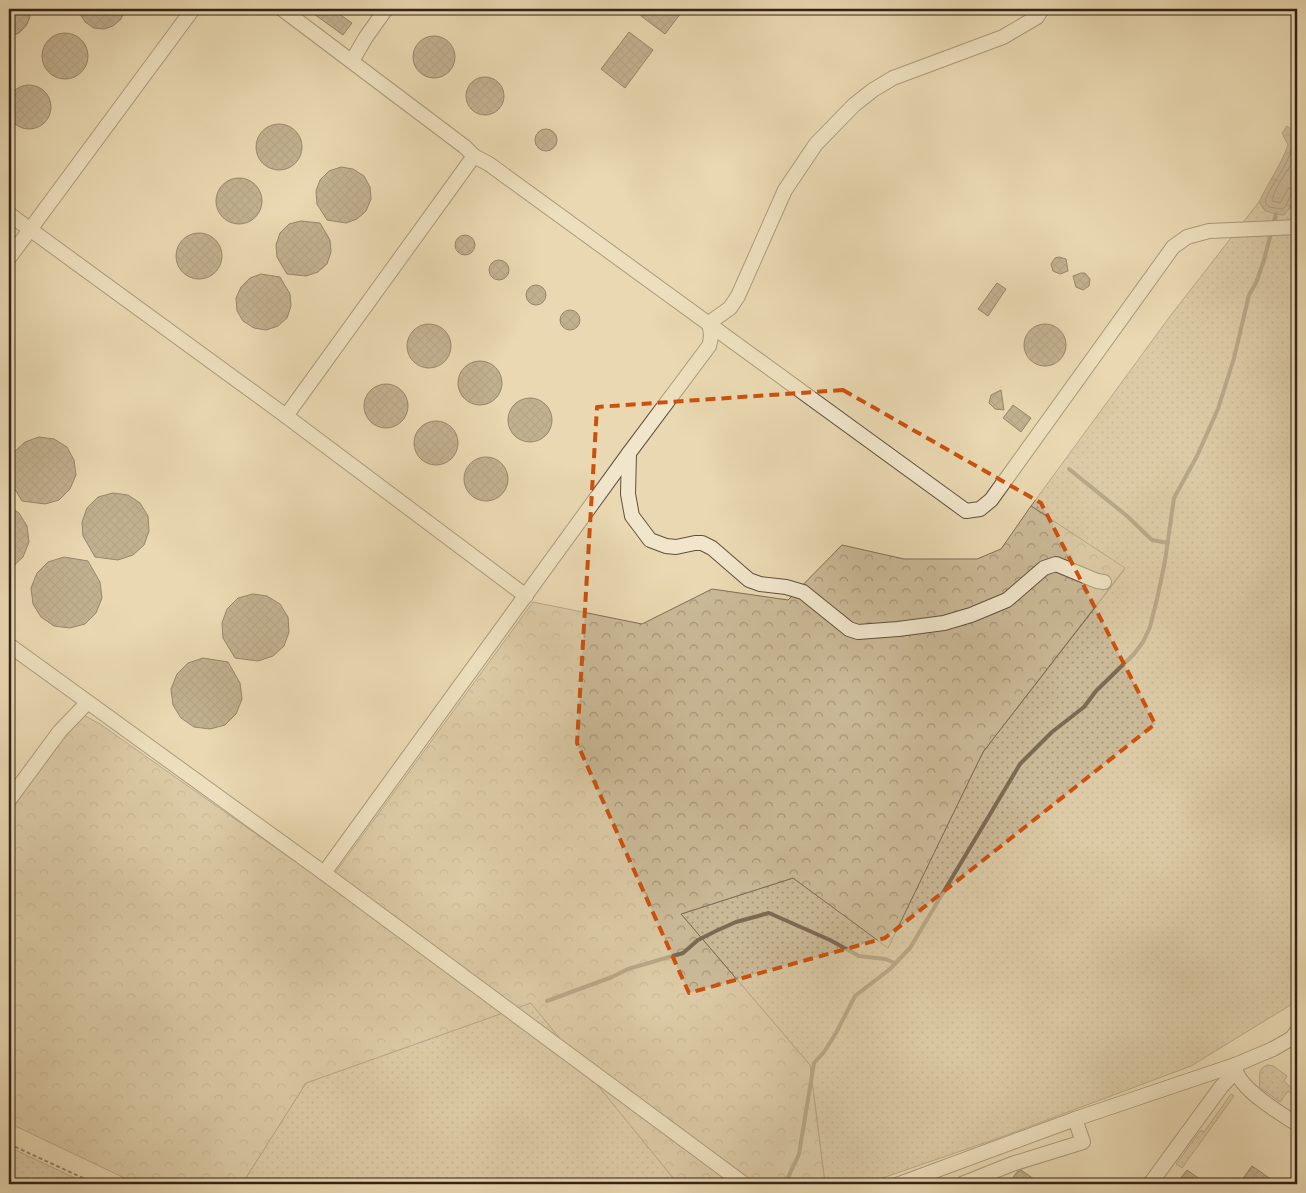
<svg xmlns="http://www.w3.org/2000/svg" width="1306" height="1193" font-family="'IM FELL Great Primer',serif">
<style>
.grass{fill:url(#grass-dots);stroke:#7e6e57}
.forest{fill:url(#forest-crowns);stroke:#7e6e57}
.water{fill:url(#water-ripples);stroke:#7b6a54}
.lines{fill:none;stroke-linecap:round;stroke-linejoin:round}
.shore{stroke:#6f5e4a;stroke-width:1}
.stream{stroke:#7b6a54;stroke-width:4}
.building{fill:url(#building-cross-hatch);stroke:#332317}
.minor-casing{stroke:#60503e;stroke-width:16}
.path{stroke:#332317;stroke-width:2;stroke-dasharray:4 2.5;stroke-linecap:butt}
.minor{stroke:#f1e6cc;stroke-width:14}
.marked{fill:none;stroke:#cd510e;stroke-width:4;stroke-dasharray:10 6;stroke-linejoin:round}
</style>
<defs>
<pattern id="grass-dots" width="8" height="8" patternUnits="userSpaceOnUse" patternTransform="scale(1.25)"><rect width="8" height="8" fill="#cab997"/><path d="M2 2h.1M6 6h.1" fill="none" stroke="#a5967a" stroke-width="1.8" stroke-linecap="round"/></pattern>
<pattern id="forest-crowns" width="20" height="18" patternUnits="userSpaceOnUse" patternTransform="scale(1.25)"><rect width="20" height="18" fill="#cab997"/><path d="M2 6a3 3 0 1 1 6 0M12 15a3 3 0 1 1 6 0" fill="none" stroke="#a5967a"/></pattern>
<pattern id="water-ripples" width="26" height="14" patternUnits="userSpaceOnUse" patternTransform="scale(1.25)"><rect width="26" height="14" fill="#ab9a7d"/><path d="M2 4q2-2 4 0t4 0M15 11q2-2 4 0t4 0" fill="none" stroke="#8c7d65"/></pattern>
<pattern id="building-cross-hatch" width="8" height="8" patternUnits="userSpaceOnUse" patternTransform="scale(1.25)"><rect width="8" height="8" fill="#928167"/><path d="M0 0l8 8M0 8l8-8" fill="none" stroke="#786954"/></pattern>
</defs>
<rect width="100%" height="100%" fill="#e9d8b1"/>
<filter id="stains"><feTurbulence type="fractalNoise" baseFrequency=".004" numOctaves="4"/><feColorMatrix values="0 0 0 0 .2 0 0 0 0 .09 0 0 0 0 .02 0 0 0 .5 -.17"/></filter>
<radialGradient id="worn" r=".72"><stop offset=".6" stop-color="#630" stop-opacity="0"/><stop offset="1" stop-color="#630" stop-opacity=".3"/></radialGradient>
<g class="grass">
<path d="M1297 195V1001L1191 1066 996 1139 865 1184H825L810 1065 681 914 793 878 888 947 983 752 1125 569 1031 506 1171 315 1259 202 1265 211 1290 209 1293 200Z"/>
<path d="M531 1003 678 1184H242L306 1083Z"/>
<path d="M1268 1065 1273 1066 1287 1076 1284 1081 1297 1093V1098L1288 1091 1280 1102 1259 1087C1262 1079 1255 1069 1268 1065Z"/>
<path d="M1231 1094 1234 1096 1182 1168 1176 1164 1201 1130 1204 1132Z"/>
<path d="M9 1147 88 1184H27L9 1177Z"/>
</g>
<path class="forest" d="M1031 506 1125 568 983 752 888 948 793 878 681 914 810 1065 825 1184H678L531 1003 306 1083 242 1184H137L9 1123V807L82 714 100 724 327 884 533 602 642 624 712 589 788 600 842 545 904 559H977L1001 549Z"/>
<path class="water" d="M1287 126 1297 134V195C1292 202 1290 209 1284 215 1271 214 1266 213 1259 202 1268 183 1281 165 1288 145L1282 133Z"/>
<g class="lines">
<g class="shore">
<path d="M1297 137 1291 139C1295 161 1271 181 1265 202L1269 207 1282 209 1286 206 1291 194 1297 192"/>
<path d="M1297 152C1291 169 1275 184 1272 201L1280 203 1288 189 1297 186"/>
</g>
<g class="stream">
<path d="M1069 469 1127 516 1152 540 1168 543"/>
<path d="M547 1001 612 977 628 969 683 953 698 940 718 930 736 922 769 913 830 940 859 956 885 959 895 963"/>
<path d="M785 1184 799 1154 814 1063 824 1052 836 1033 855 996 890 969 910 948 1020 764 1052 732 1084 707 1096 691 1134 654 1143 642 1150 627 1157 599 1165 561 1174 498 1197 456 1218 409 1234 358 1249 295 1256 283 1264 260 1276 214"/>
</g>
</g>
<g class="building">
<path d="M9 9H29L30 17 26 26 19 33 9 37Z"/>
<path d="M77 9H125L121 19 113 26 104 29 94 28 85 22Z"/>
<path d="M307 9H332L352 23 343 35Z"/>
<path d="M646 9H684L665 34 641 16Z"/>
<path d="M629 32 653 50 625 88 601 69Z"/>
<circle cx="65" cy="56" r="23"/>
<circle cx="434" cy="57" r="21"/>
<circle cx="485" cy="96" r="19"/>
<circle cx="29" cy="107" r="22"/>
<circle cx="279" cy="147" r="23"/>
<circle cx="546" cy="140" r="11"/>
<path d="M341 167 353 169 364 176 370 187 371 199 366 211 357 219 346 223 327 220 317 204 316 191 320 180 329 171Z"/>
<circle cx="239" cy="201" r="23"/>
<path d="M301 221 320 223 330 240 331 252 327 264 318 272 306 276 287 274 277 257 276 245 280 233 289 224Z"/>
<circle cx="199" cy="256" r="23"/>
<circle cx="465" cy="245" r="10"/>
<path d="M1059 257 1066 259 1068 271 1060 274 1053 271 1051 264 1055 258Z"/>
<circle cx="499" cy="270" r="10"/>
<path d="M1081 273H1085L1090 279 1089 286 1083 290 1076 287 1073 276Z"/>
<path d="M261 274 280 277 290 294 291 306 287 318 278 326 266 330 254 328 243 321 237 311 236 298 241 287 250 278Z"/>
<path d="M997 283 1006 289 988 316 978 309Z"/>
<circle cx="536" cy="295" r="10"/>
<circle cx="570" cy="320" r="10"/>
<circle cx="1045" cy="345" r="21"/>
<circle cx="429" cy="346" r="22"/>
<circle cx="480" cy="383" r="22"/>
<circle cx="386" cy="406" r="22"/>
<path d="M1001 390 1004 410 995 409 989 403 991 395Z"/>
<circle cx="530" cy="420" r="22"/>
<path d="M1013 405 1031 418 1021 432 1003 418Z"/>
<circle cx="436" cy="443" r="22"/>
<path d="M39 437 54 439 67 447 74 460 76 475 70 489 59 500 45 504 22 501 10 481 9 466 14 452 25 442Z"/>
<circle cx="486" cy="479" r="22"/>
<path d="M113 493 128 495 140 503 148 516 149 531 144 545 133 555 118 560 95 557 83 536 82 522 87 508 98 497Z"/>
<path d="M9 506 19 513 27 526 29 542 23 557 9 570Z"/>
<path d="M64 557 88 561 100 582 102 598 96 613 85 624 70 628 54 626 41 617 33 604 31 588 37 573 48 562Z"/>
<path d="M253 594 267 596 280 604 288 617 289 632 284 646 273 656 258 661 235 658 223 638 222 623 227 609 238 598Z"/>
<path d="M203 658 228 662 240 683 242 699 236 714 225 725 210 729 194 727 181 718 173 705 171 689 177 674 188 663Z"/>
<path d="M1252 1166 1278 1184H1239Z"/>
<path d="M1021 1170 1041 1184H1008L1017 1172Z"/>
<path d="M1187 1170 1207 1184H1176Z"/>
</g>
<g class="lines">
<g class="minor-casing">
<g id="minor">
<path d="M282 9 465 147 474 156 489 164 966 511 980 509 991 500 1173 247 1187 237 1209 231 1297 227"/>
<path d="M352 61 366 37 386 9"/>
<path d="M9 214 286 416 526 596"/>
<path d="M9 258 193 9"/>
<path d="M286 416 474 156"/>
<path d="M629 453 628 494 632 516 650 540 666 546 676 547 695 543H702L712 548 749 580 760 584 786 587 803 592 849 629 858 632 898 629 944 623 971 615 1007 600 1044 568 1056 564 1097 581 1104 582"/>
<path d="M9 645 324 873 744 1184"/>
<path d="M9 800 60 731 87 703"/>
<path d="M324 873 629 453 709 346C712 338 711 332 709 323L730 308 738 296 785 190 816 144 854 105 873 90 893 78 1003 37 1037 17 1042 9"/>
<path d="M1235 1065C1235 1087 1280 1113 1297 1124"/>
<path d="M899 1184 1075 1119 1235 1065 1273 1049 1292 1038 1297 1031"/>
<path d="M962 1184 1012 1164 1083 1142 1075 1119"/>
<path d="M1150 1184 1221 1087 1235 1072"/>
</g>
</g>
<path class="path" d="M9 1144 96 1184"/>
<use href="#minor" class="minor"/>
</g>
<path d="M0 0H1306V1193H0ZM843 390 1041 503 1155 724 885 938 689 993 577 743 597 407Z" fill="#e9d8b1" fill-opacity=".55" fill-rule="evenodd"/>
<path class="marked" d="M843 390 1041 503 1155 724 885 938 689 993 577 743 597 407Z"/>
<rect width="1306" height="1193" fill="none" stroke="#e9d8b1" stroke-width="30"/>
<rect x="10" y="10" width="1286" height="1173" fill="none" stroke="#332317" stroke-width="2.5"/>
<rect x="15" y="15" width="1276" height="1163" fill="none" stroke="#332317"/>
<rect width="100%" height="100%" filter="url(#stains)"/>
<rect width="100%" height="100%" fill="url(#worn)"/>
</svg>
